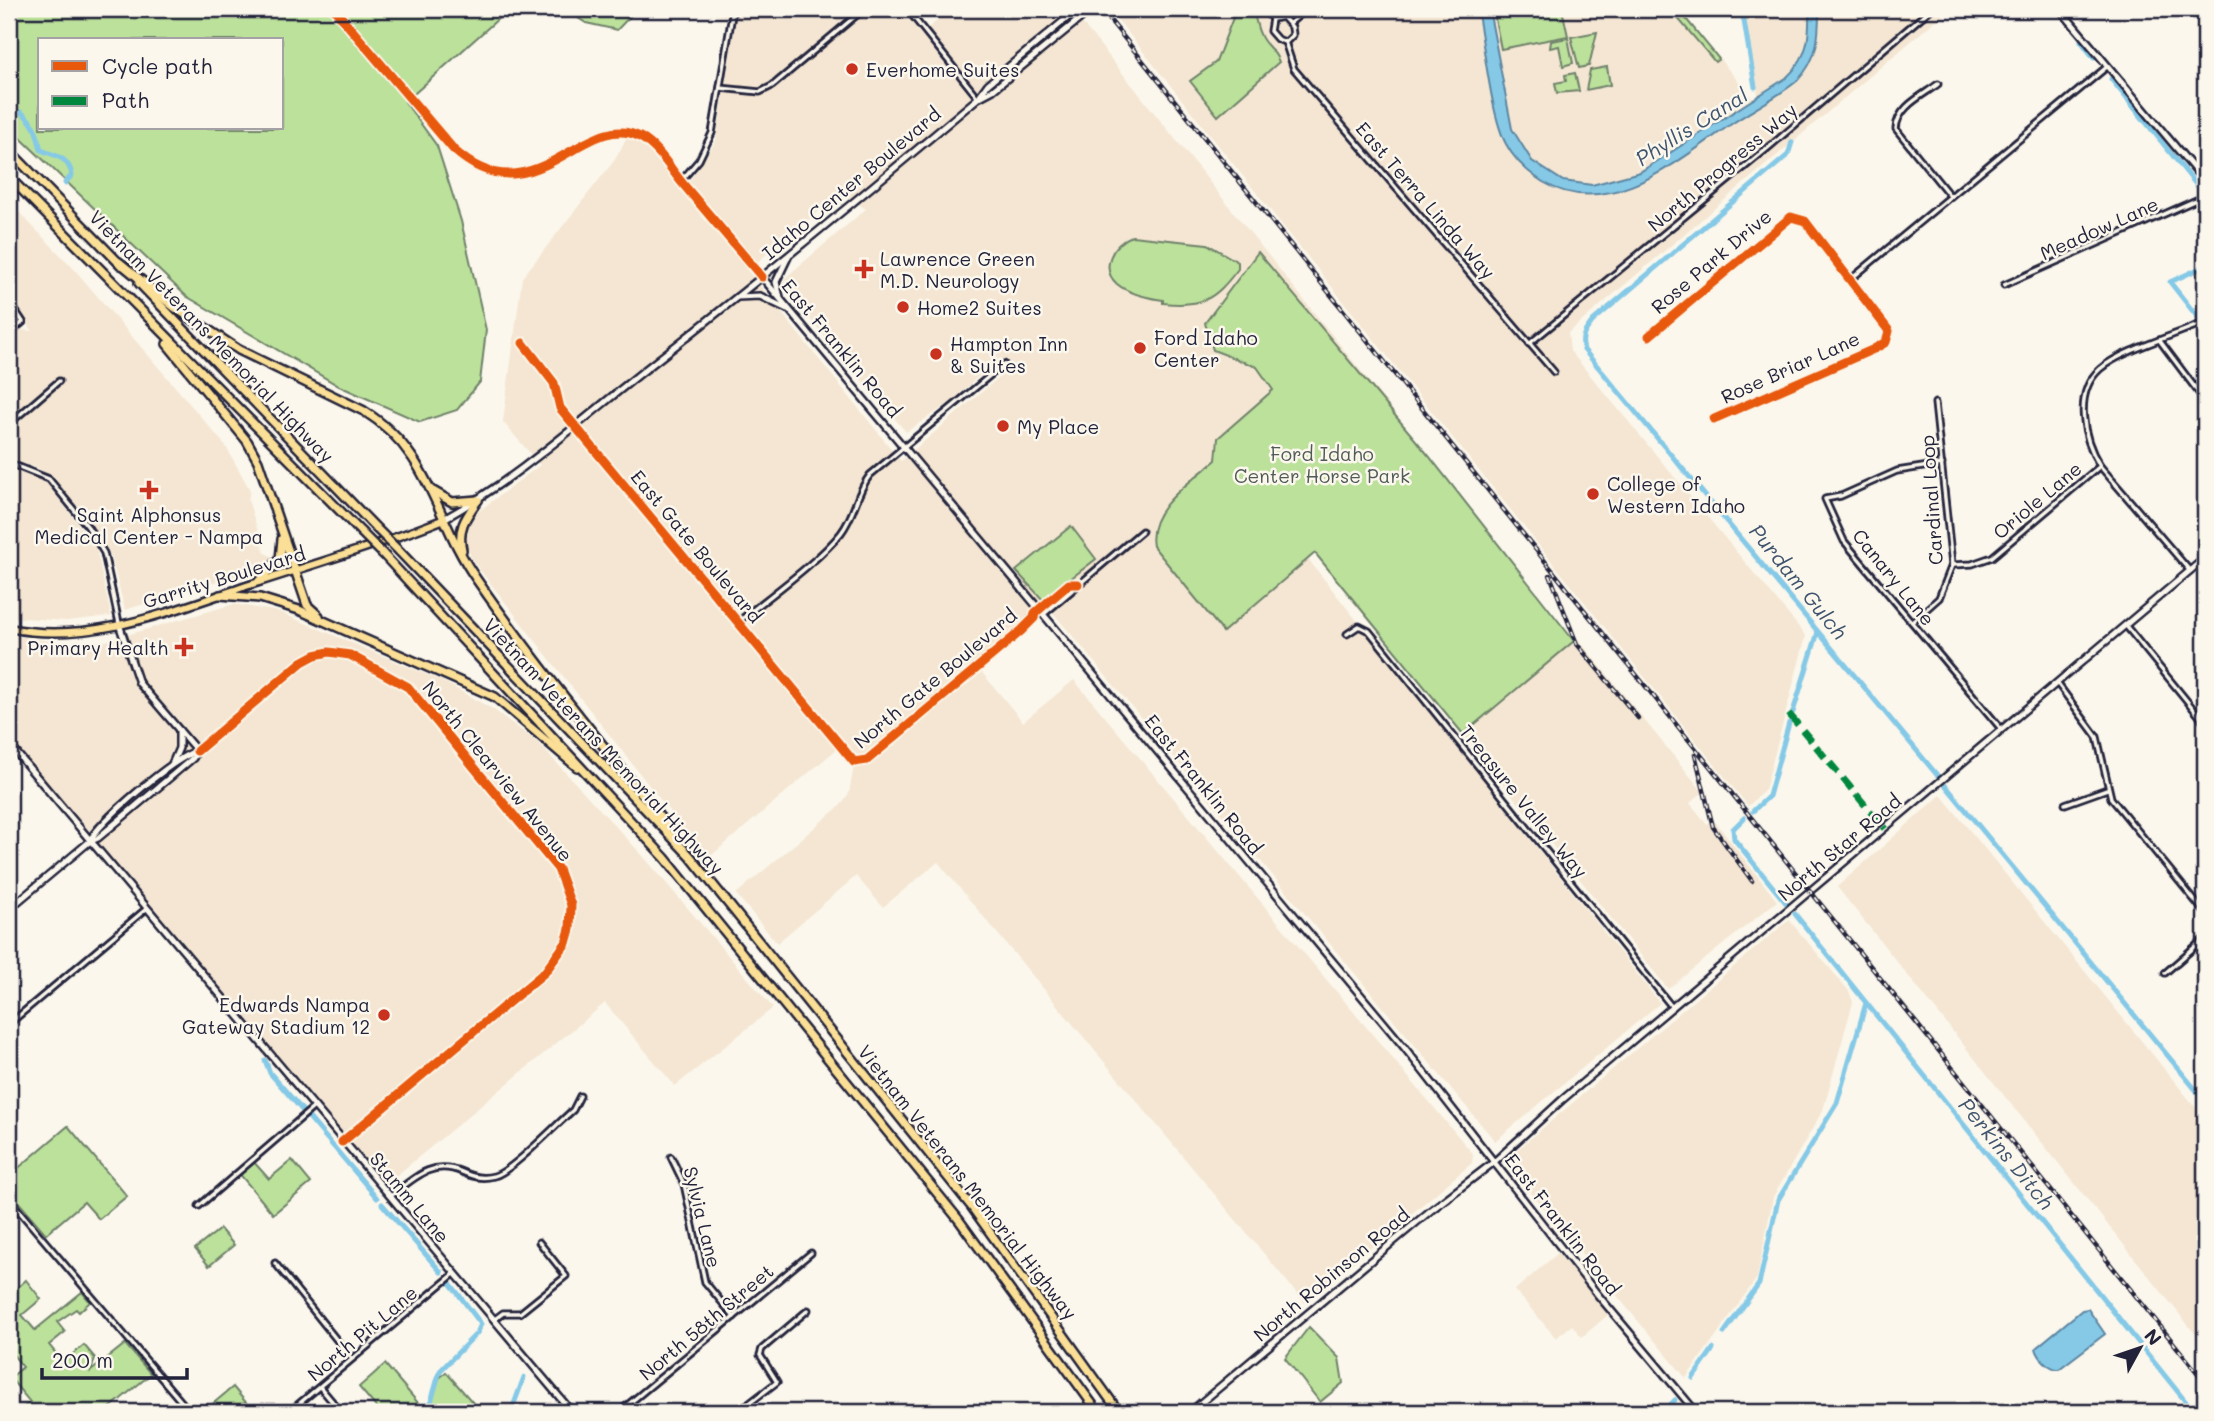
<svg xmlns="http://www.w3.org/2000/svg" width="2214" height="1421" font-family="Mali,sans-serif">
<style>
.built{fill:#f4e6d2}
.green{fill:#bce19b;stroke:#6f826b;stroke-width:2;fill-rule:evenodd}
.water{fill:#85c9e7;stroke:#5d86a2;stroke-width:2}
.lines{fill:none;stroke-linecap:round;stroke-linejoin:round}
.canal{stroke:#85c9e7;stroke-width:5}
.street-casing{stroke:#22223b;stroke-width:9}
.secondary-casing{stroke:#22223b;stroke-width:10}
.primary-casing{stroke:#22223b;stroke-width:11}
.highway-casing{stroke:#22223b;stroke-width:12}
.street{stroke:#fbf7ec;stroke-width:3.5}
.secondary{stroke:#fbf7ec;stroke-width:5}
.primary{stroke:#fbdf96;stroke-width:6}
.highway{stroke:#fbdf96;stroke-width:7}
.rail-casing{stroke:#22223b;stroke-width:4.5}
.rail{stroke:#fbf7ec;stroke-width:2;stroke-dasharray:5;stroke-linecap:butt}
.highway-bridge-casing{stroke:#22223b;stroke-width:12;stroke-linecap:butt}
.highway-bridge{stroke:#fbdf96;stroke-width:7}
.quiet{stroke:#00873e;stroke-width:7;stroke-dasharray:14 7;stroke-linecap:butt}
.cycleway-casing{stroke:#fbf7ec;stroke-width:13}
.cycleway{stroke:#e8590c;stroke-width:9}
.poi-dot{fill:#c8321e;stroke:#fbf7ec;stroke-width:2.5}
.labels{text-anchor:middle;dominant-baseline:central;stroke-width:5;stroke-linejoin:round;paint-order:stroke}
.poi-label{font-size:19px;fill:#22223b;stroke:#fbf7ec;text-anchor:start}
.street-label{font-size:19px;fill:#22223b;stroke:#fbf7ec}
.park-label{font-size:19px;fill:#505b58;stroke:#fbf7ec}
.water-label{font-size:21px;font-style:italic;fill:#40546f;stroke:#fbf7ec}
</style>
<rect width="100%" height="100%" fill="#fbf7ec"/>
<filter id="ink" filterUnits="userSpaceOnUse"><feTurbulence type="fractalNoise" baseFrequency=".0143" numOctaves="2"/><feDisplacementMap in="SourceGraphic" scale="14" xChannelSelector="R" yChannelSelector="G"/><feConvolveMatrix kernelMatrix="1 2 1 2 8 2 1 2 1" color-interpolation-filters="sRGB"/></filter>
<g filter="url(#ink)">
<g class="built">
<path d="M682 9H901L921 34 951 9H1071L1429 456 1308 559 1660 1003 1495 1141 1045 603 974 663 1023 722 1074 680 1473 1154 1472 1163 1305 1303 938 862 883 907 856 876 777 943 736 894 841 805 849 793 856 756 845 742 707 859 472 560 464 539 466 525 475 514 540 465 503 422 522 278 614 161 627 138 647 146 901 461 1004 373 994 362 951 402 906 432 783 287 785 278 866 209 841 193 756 263 688 183 716 141 736 18Z"/>
<path d="M1109 9H1678L1752 98 1758 95 1743 9H1949L1568 333 1570 351 1806 636 1765 790 1748 806Z"/>
<path d="M9 202 74 269 225 445 250 490 248 500 265 553 275 558 269 565 125 610 111 556 104 544 55 479 33 465 31 474 48 484 96 548 111 616 67 621 9 617V339L20 330 32 331 9 292Z"/>
<path d="M234 604 279 612 444 682 494 710 537 742 643 856 773 1008 675 1086 605 1003 386 1184 9 738V635L71 644 106 641Z"/>
<path d="M1577 638 1703 792 1690 803 1707 824 1713 819 1777 901 1668 989 1463 734Z"/>
<path d="M1941 795 2205 1119V1346L1837 887Z"/>
<path d="M1789 920 1849 991 1853 1002 1823 1110 1773 1197 1757 1278 1686 1378 1504 1161Z"/>
<path d="M1558 1253 1609 1314 1582 1337 1572 1325 1556 1338 1515 1290Z"/>
</g>
<g class="green">
<path d="M9 9H509L405 102 437 146 461 221 486 330 480 382 457 410 420 422 339 386 186 296 9 127ZM40 40H282V128H40Z"/>
<path d="M564 9H635V11L617 30 586 23Z"/>
<path d="M1231 9H1250C1258 19 1255 24 1260 34 1265 47 1274 48 1279 62L1218 116 1190 81 1216 62 1234 15Z"/>
<path d="M1493 9H1503L1505 17 1545 9H1562L1568 36 1501 49Z"/>
<path d="M1670 9H1678L1719 59 1715 62Z"/>
<path d="M1597 32 1589 66 1579 68 1571 37Z"/>
<path d="M1568 38 1573 63 1563 66 1559 46 1550 48 1551 41Z"/>
<path d="M1607 67 1610 85 1586 90 1590 70Z"/>
<path d="M1575 73 1579 91 1557 93 1555 83 1566 81 1565 75Z"/>
<path d="M1132 236 1207 244 1238 262V269C1214 300 1203 307 1163 303V300C1149 298 1129 294 1117 284 1099 268 1113 243 1132 236Z"/>
<path d="M1258 252 1429 456 1574 641 1463 734 1315 553 1223 632 1153 546C1146 509 1192 481 1216 460L1218 438 1273 390 1257 367 1213 350 1205 323Z"/>
<path d="M1071 526 1096 559 1043 600 1016 571Z"/>
<path d="M68 1126 127 1196 99 1219 84 1202 46 1234 9 1191V1176Z"/>
<path d="M252 1160 269 1179 292 1160 311 1183 273 1214 238 1172Z"/>
<path d="M220 1229 234 1245 209 1266 195 1249Z"/>
<path d="M26 1280 41 1299 22 1315 35 1330 82 1292 90 1302 79 1312 76 1309 57 1322 65 1332 49 1345 63 1362 84 1345 95 1358 91 1371 125 1344 151 1374 105 1412H18L30 1402 10 1378 23 1367 9 1350V1295Z"/>
<path d="M1309 1327 1339 1358 1343 1383 1320 1402 1285 1358Z"/>
<path d="M385 1364 419 1404 417 1412H380L359 1387Z"/>
<path d="M446 1372 481 1412H428L436 1381Z"/>
<path d="M233 1387 254 1412H203Z"/>
</g>
<g class="water">
<path d="M1477 9H1489L1512 129 1532 161 1563 181 1592 185 1640 172 1786 78C1808 58 1810 37 1809 9H1819C1819 38 1818 59 1797 81 1776 98 1752 110 1730 125 1678 161 1608 221 1543 182 1529 173 1514 159 1506 144 1491 116 1484 43 1477 9Z"/>
<path d="M2088 1309 2105 1334 2059 1369C2049 1369 2038 1357 2036 1348L2082 1310Z"/>
</g>
<g class="lines">
<g class="canal">
<path d="M1742 9 1755 87"/>
<path d="M2081 41 2094 58"/>
<path d="M2111 79 2198 187"/>
<path d="M9 106 16 114 21 112C36 124 37 134 41 150 55 156 68 156 72 175L65 183"/>
<path d="M1792 142 1788 155 1593 321C1585 331 1580 337 1584 350L1937 775"/>
<path d="M2199 319 2170 282 2205 266"/>
<path d="M1793 712 1818 632"/>
<path d="M1946 786 2205 1101"/>
<path d="M1753 811 1769 796 1789 723"/>
<path d="M1744 818 1733 829 1734 839 1786 903"/>
<path d="M1795 914 2194 1412"/>
<path d="M265 1060 270 1073 302 1110"/>
<path d="M306 1114 377 1198"/>
<path d="M382 1204 441 1272"/>
<path d="M1724 1333 1759 1284 1778 1200 1837 1103 1866 1003"/>
<path d="M1693 1378 1713 1349"/>
<path d="M428 1412 440 1371 477 1333 481 1324 450 1283"/>
<path d="M511 1412 524 1377"/>
<path d="M1663 1412 1675 1400"/>
</g>
<g class="street-casing">
<g id="street">
<path d="M334 9 454 150C534 222 585 107 640 137 658 147 670 168 683 184 709 215 736 246 762 277"/>
<path d="M907 9 978 98"/>
<path d="M1264 9 1272 19"/>
<path d="M1272 19 1283 17 1292 27 1293 35 1286 42"/>
<path d="M1272 19 1270 31 1277 39 1285 42"/>
<path d="M1290 23 1307 9"/>
<path d="M1285 42 1294 69 1554 372"/>
<path d="M1938 84C1922 96 1897 107 1896 129L1950 196"/>
<path d="M720 88 760 92 772 86 864 9"/>
<path d="M681 181 699 160 712 133 733 9"/>
<path d="M1851 279 2108 66"/>
<path d="M2004 285 2205 196"/>
<path d="M9 301 23 322 9 334"/>
<path d="M1649 336 1791 217 1805 221 1889 331 1886 342 1874 349 1714 419"/>
<path d="M2160 341 2205 401"/>
<path d="M523 343 554 383 560 408 574 426"/>
<path d="M1529 344 1768 148 1931 9"/>
<path d="M9 424 59 381"/>
<path d="M9 463 49 479 88 527 104 553 119 623"/>
<path d="M1942 464 1897 471 1841 496 1825 499 1844 541 2002 730"/>
<path d="M1952 565 1972 564 1992 557 2100 466"/>
<path d="M2190 571 2100 466C2083 439 2073 393 2100 369 2122 350 2177 335 2205 322"/>
<path d="M1040 609 1069 584H1078"/>
<path d="M1043 615 1142 531"/>
<path d="M738 622C767 598 819 561 841 533 855 515 856 493 870 475L1004 364"/>
<path d="M1912 622 1939 598 1952 565 1935 403"/>
<path d="M2126 626 2205 723"/>
<path d="M1347 634 1359 626 1369 631 1672 1007"/>
<path d="M2057 683 2097 737 2111 798 2205 913"/>
<path d="M197 751 302 662 315 655 329 652 350 655 408 687 558 869 571 905 570 929 566 943 545 972 343 1141"/>
<path d="M2065 804 2107 789"/>
<path d="M2165 973 2205 938"/>
<path d="M9 1024 146 909"/>
<path d="M671 1157 684 1184 705 1282 734 1317"/>
<path d="M391 1196C414 1178 432 1159 462 1172 473 1177 482 1179 494 1176 511 1172 557 1124 573 1110L580 1096"/>
<path d="M9 1199 190 1412"/>
<path d="M199 1206 314 1107"/>
<path d="M275 1263 352 1359"/>
<path d="M495 1319 503 1313H520L566 1276 539 1242"/>
<path d="M320 1387 341 1412"/>
<path d="M289 1412 454 1274"/>
<path d="M619 1412 811 1253"/>
<path d="M738 1412 777 1382 760 1355 762 1349 808 1310"/>
</g>
</g>
<g class="secondary-casing">
<g id="secondary">
<path d="M2060 9 2205 182"/>
<path d="M980 95 988 84 1078 9"/>
<path d="M762 277 1404 1047 1598 1295 1696 1412"/>
<path d="M737 297 760 296 787 309"/>
<path d="M780 297 776 282 788 257"/>
<path d="M575 427 854 762 867 760 1021 631 1039 610"/>
<path d="M442 520C517 479 579 422 646 369 759 281 869 190 978 98L993 90 1092 9"/>
<path d="M119 624 139 683 197 751"/>
<path d="M9 744 572 1412"/>
<path d="M172 764 179 748V730"/>
<path d="M89 842C98 822 176 756 197 751"/>
<path d="M9 909 89 842 98 838 193 758 197 751"/>
<path d="M1190 1412 1430 1211 1494 1162 1562 1100 2205 558"/>
</g>
</g>
<g class="primary-casing">
<path id="primary" d="M9 628C94 646 179 607 259 582 321 562 382 544 442 520"/>
</g>
<g class="highway-casing">
<g id="highway">
<path d="M9 150 121 265"/>
<path d="M9 177 361 532"/>
<path d="M119 262 174 307 239 350 364 411C432 453 434 519 477 580 536 665 603 744 666 825"/>
<path d="M139 283 377 529"/>
<path d="M167 344 247 441 258 461 307 605 319 616"/>
<path d="M433 491 452 502 478 500"/>
<path d="M462 550C457 528 466 517 478 500"/>
<path d="M399 551 690 856 971 1206 1119 1412"/>
<path d="M382 553 665 858 959 1220 1098 1412"/>
<path d="M259 581 280 559 282 539"/>
<path d="M220 595 260 598 299 610 495 697 577 767"/>
</g>
</g>
<use href="#street" class="street"/>
<use href="#secondary" class="secondary"/>
<use href="#primary" class="primary"/>
<use href="#highway" class="highway"/>
<g class="rail-casing">
<g id="rail">
<path d="M1101 9 2205 1382"/>
<path d="M1550 575 1577 644 1638 718"/>
<path d="M1695 754 1713 827 1752 881"/>
</g>
</g>
<use href="#rail" class="rail"/>
<g class="highway-bridge-casing">
<g id="highway-bridge">
<path d="M377 529 399 551"/>
<path d="M361 532 382 553"/>
</g>
</g>
<use href="#highway-bridge" class="highway-bridge"/>
<path class="quiet" d="M1789 714 1885 829"/>
<g class="cycleway-casing">
<g id="cycleway">
<path d="M334 9 454 150C534 222 585 107 640 137 658 147 670 168 683 184 709 215 736 246 762 277"/>
<path d="M1649 336 1791 217 1805 221 1889 331 1886 342 1874 349 1714 419"/>
<path d="M523 343 554 383 560 408 854 762 867 760 1021 631 1034 618 1035 613 1069 584H1078"/>
<path d="M197 751 302 662 315 655 329 652 350 655 408 687 558 869 571 905 570 929 566 943 545 972 342 1142"/>
</g>
</g>
<use href="#cycleway" class="cycleway"/>
</g>
</g>
<g class="poi-dot">
<circle cx="852" cy="69" r="7"/>
<path d="M860.5 258.5h7v7h7v7h-7v7h-7v-7h-7v-7h7z"/>
<circle cx="903" cy="307" r="7"/>
<circle cx="1140" cy="348" r="7"/>
<circle cx="936" cy="354" r="7"/>
<circle cx="1003" cy="426" r="7"/>
<path d="M145.5 479.5h7v7h7v7h-7v7h-7v-7h-7v-7h7z"/>
<circle cx="1593" cy="494" r="7"/>
<path d="M180.5 636.5h7v7h7v7h-7v7h-7v-7h-7v-7h7z"/>
<circle cx="384" cy="1015" r="7"/>
</g>
<g class="labels">
<g class="poi-label">
<text x="866" y="69">Everhome Suites</text>
<text x="880" y="258">Lawrence Green<tspan x="880" dy="22">M.D. Neurology</tspan></text>
<text x="917" y="307">Home2 Suites</text>
<text x="1154" y="337">Ford Idaho<tspan x="1154" dy="22">Center</tspan></text>
<text x="950" y="343">Hampton Inn<tspan x="950" dy="22">&amp; Suites</tspan></text>
<text x="1017" y="426">My Place</text>
<text x="1607" y="483">College of<tspan x="1607" dy="22">Western Idaho</tspan></text>
<text x="149" y="514" text-anchor="middle">Saint Alphonsus<tspan x="149" dy="22">Medical Center - Nampa</tspan></text>
<text x="168" y="647" text-anchor="end">Primary Health</text>
<text x="370" y="1004" text-anchor="end">Edwards Nampa<tspan x="370" dy="22">Gateway Stadium 12</tspan></text>
</g>
<g class="street-label">
<text transform="translate(1722 167) rotate(-40)">North Progress Way</text>
<text transform="translate(851 183) rotate(-40)">Idaho Center Boulevard</text>
<text transform="translate(1426 200) rotate(49)">East Terra Linda Way</text>
<text transform="translate(2099 228) rotate(-24)">Meadow Lane</text>
<text transform="translate(1711 261) rotate(-40)">Rose Park Drive</text>
<text transform="translate(212 336) rotate(46)">Vietnam Veterans Memorial Highway</text>
<text transform="translate(842 348) rotate(50)">East Franklin Road</text>
<text transform="translate(1790 367) rotate(-24)">Rose Briar Lane</text>
<text transform="translate(1931 500) rotate(-94)">Cardinal Loop</text>
<text transform="translate(2037 500) rotate(-40)">Oriole Lane</text>
<text transform="translate(697 546) rotate(50)">East Gate Boulevard</text>
<text transform="translate(224 577) rotate(-17)">Garrity Boulevard</text>
<text transform="translate(1894 577) rotate(51)">Canary Lane</text>
<text transform="translate(935 678) rotate(-40)">North Gate Boulevard</text>
<text transform="translate(604 746) rotate(47)">Vietnam Veterans Memorial Highway</text>
<text transform="translate(498 771) rotate(51)">North Clearview Avenue</text>
<text transform="translate(1204 784) rotate(51)">East Franklin Road</text>
<text transform="translate(1524 801) rotate(51)">Treasure Valley Way</text>
<text transform="translate(1839 847) rotate(-40)">North Star Road</text>
<text transform="translate(968 1182) rotate(52)">Vietnam Veterans Memorial Highway</text>
<text transform="translate(410 1197) rotate(50)">Stamm Lane</text>
<text transform="translate(703 1217) rotate(76)">Sylvia Lane</text>
<text transform="translate(1563 1224) rotate(52)">East Franklin Road</text>
<text transform="translate(1331 1274) rotate(-40)">North Robinson Road</text>
<text transform="translate(706 1322) rotate(-40)">North 58th Street</text>
<text transform="translate(362 1333) rotate(-40)">North Pit Lane</text>
</g>
<g class="park-label">
<text x="1322" y="453">Ford Idaho<tspan x="1322" dy="22">Center Horse Park</tspan></text>
</g>
<g class="water-label">
<text transform="translate(1691 126) rotate(-32)">Phyllis Canal</text>
<text transform="translate(1799 581) rotate(51)">Purdam Gulch</text>
<text transform="translate(2007 1153) rotate(51)">Perkins Ditch</text>
</g>
</g>
<rect width="2214" height="1421" fill="none" stroke="#fbf7ec" stroke-width="35"/>
<rect x="18" y="18" width="2179" height="1386" fill="none" stroke="#22223b" stroke-width="2.5" filter="url(#ink)"/>
<rect x="38" y="38" width="245" height="91" fill="#fbf7ec" stroke="#a4a2a5" stroke-width="2"/>
<rect x="52" y="61" width="35" height="10" fill="#e8590c" stroke="#a4a2a5" stroke-width="2"/>
<text x="102" y="74" font-size="21" fill="#22223b">Cycle path</text>
<rect x="52" y="96" width="35" height="10" fill="#00873e" stroke="#a4a2a5" stroke-width="2"/>
<text x="102" y="108" font-size="21" fill="#22223b">Path</text>
<g transform="translate(2140 1348) rotate(50)" stroke="#fbf7ec" stroke-width="5" paint-order="stroke">
<path d="M0-5L12 26L0 18L-12 26Z" fill="#22223b"/>
<text y="-10" font-size="19" font-weight="bold" text-anchor="middle" fill="#22223b">N</text>
</g>
<path d="M42 1368v10h145v-10" fill="none" stroke="#22223b" stroke-width="3.5"/>
<text x="52" y="1368" font-size="21" fill="#22223b" stroke="#fbf7ec" stroke-width="5" paint-order="stroke">200 m</text>
</svg>
